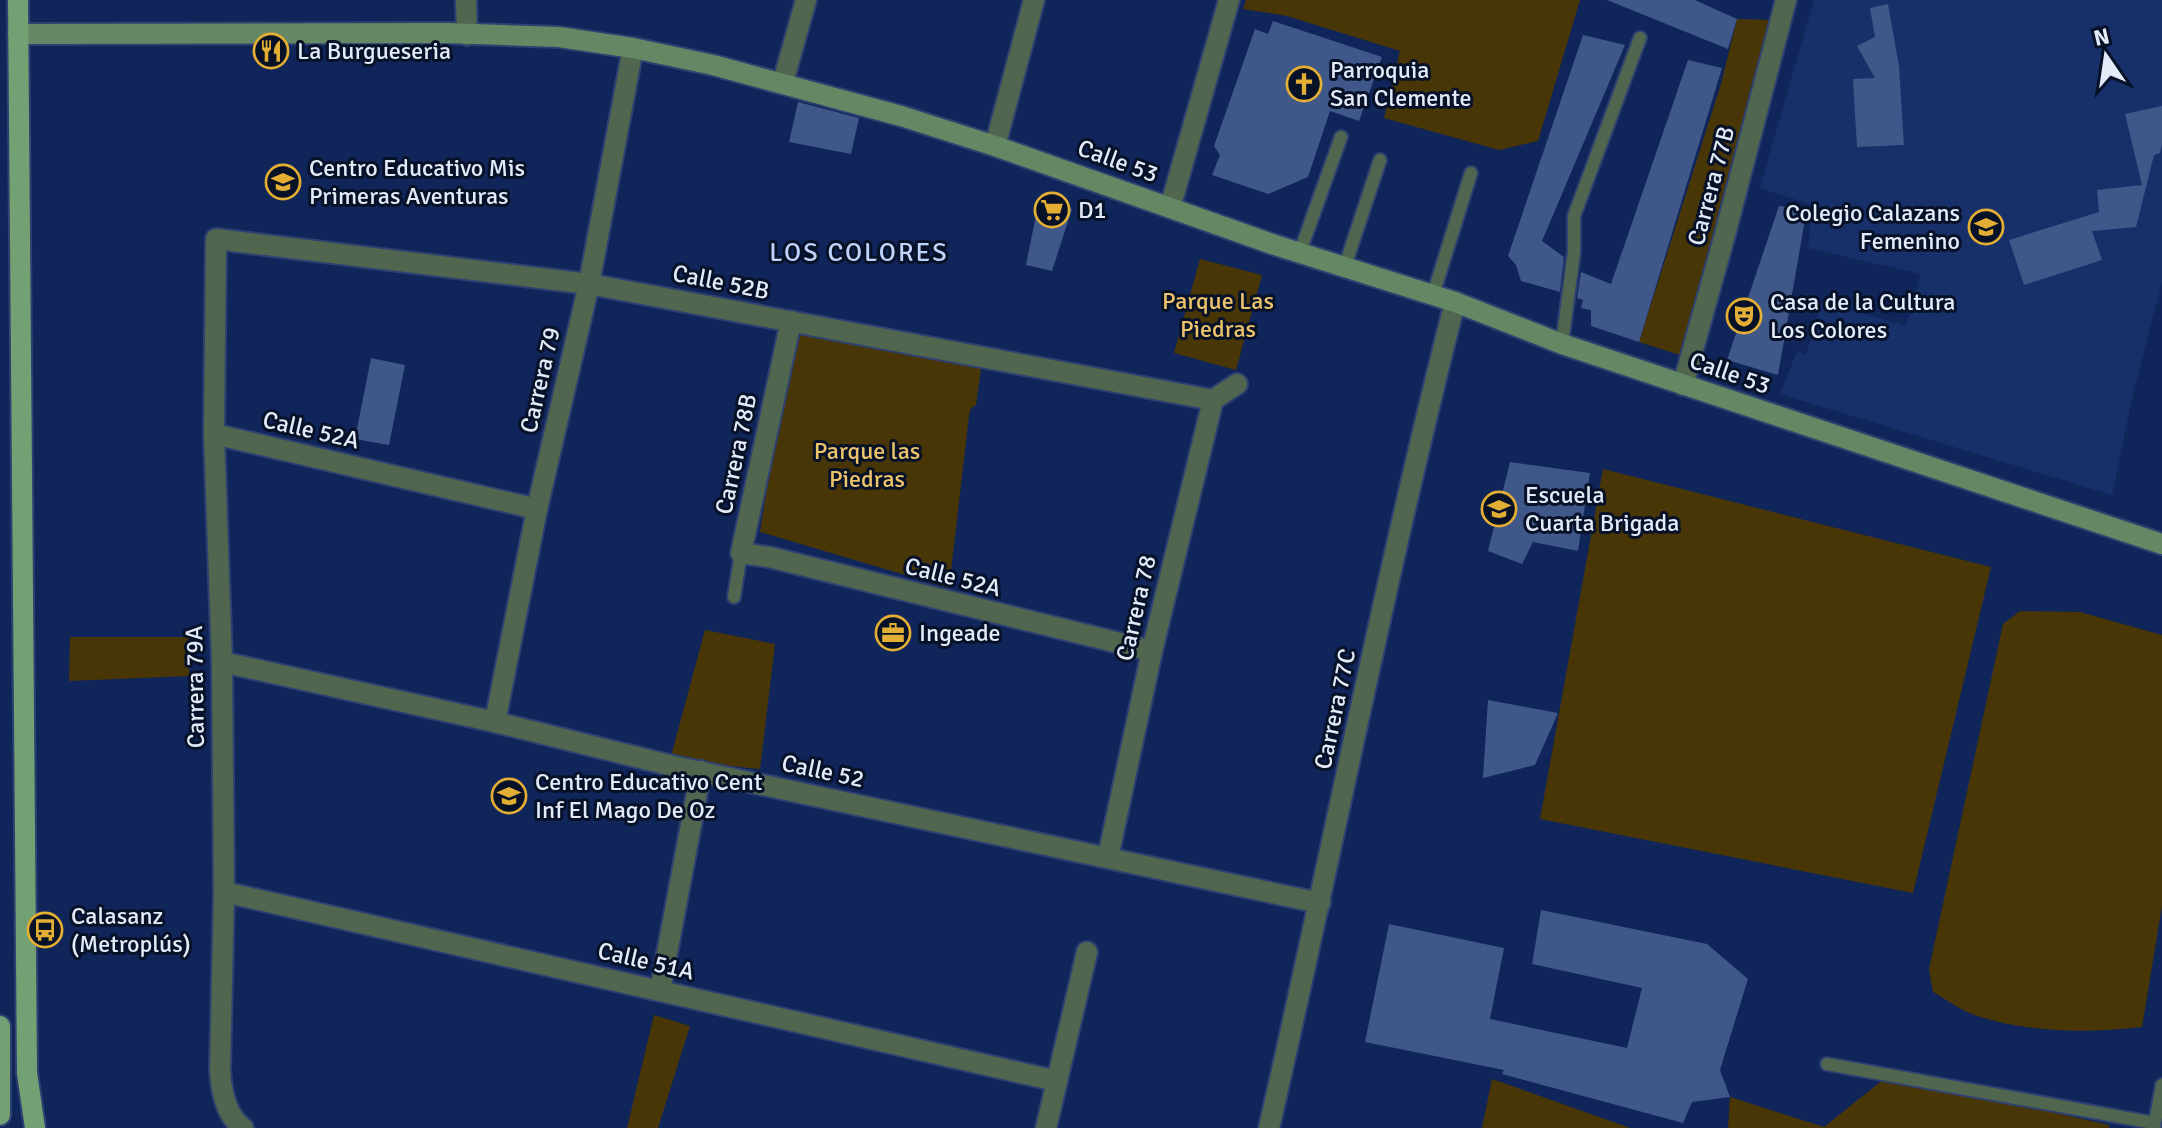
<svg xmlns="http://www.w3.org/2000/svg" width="2162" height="1128" font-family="Signika,sans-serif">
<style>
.built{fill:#18306a}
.green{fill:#493607}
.building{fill:#405789}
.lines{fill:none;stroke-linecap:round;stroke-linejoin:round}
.lane-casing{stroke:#2e4170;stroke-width:16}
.street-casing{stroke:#2e4170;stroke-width:24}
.secondary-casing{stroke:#2e4170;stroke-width:24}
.primary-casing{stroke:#2e4170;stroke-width:24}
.lane{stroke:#50664f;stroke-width:12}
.street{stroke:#50664f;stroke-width:20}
.secondary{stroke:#648864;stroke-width:20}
.primary{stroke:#73a173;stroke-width:20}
.labels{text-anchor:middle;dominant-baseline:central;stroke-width:6;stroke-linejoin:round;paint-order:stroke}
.poi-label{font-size:24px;fill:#e4ebf8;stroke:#071128;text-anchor:start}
.street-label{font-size:24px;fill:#e4ebf8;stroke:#071128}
.park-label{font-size:24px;fill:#edc46c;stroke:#071128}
.neighbourhood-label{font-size:26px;letter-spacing:2px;fill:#c0d3fb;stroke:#071128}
</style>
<rect width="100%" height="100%" fill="#10255a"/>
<path class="built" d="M1814 0H2162V283L2133 394 2112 495 1780 394 1797 351 1806 355 1822 302 1906 326 1921 274 1808 248 1813 205 1760 188Z"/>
<g class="green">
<path d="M1246 0H1580L1538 141 1499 150 1384 118 1400 51 1287 16 1243 9Z"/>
<path d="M1737 19 1771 20 1683 356 1639 342 1721 84Z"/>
<path d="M1200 259 1262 275 1236 370 1174 353Z"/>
<path d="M791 333 982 361 976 405 971 408 969 416 949 588 760 532Z"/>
<path d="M1603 469 1991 567 1913 893 1540 819Z"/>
<path d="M2020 611 2080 612 2162 635V906L2142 1027C2087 1033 2030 1033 1977 1016 1962 1011 1947 1000 1933 992L1929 969 2003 624Z"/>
<path d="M705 630 775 644 760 769 670 760Z"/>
<path d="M70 637H189V676L69 681Z"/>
<path d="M654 1015 690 1026 658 1128H627Z"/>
<path d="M1889 1075 2109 1125V1128H1728L1730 1097 1824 1127Z"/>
<path d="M1492 1079 1630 1128H1482Z"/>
</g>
<g class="building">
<path d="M1607 0H1695L1737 19 1728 49Z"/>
<path d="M1888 4 1899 66 1904 145 1857 147 1853 79 1875 78 1857 46 1875 37 1870 8Z"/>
<path d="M1273 21 1382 57 1359 121 1330 111 1308 177 1268 194 1212 175 1220 155 1214 146 1255 29 1268 34Z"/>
<path d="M1583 35 1625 45 1542 241 1564 257 1560 292 1521 281 1516 265 1508 256Z"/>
<path d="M1688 60 1722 68 1639 342 1591 326V310L1581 308 1583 300 1577 298 1581 272 1611 284Z"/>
<path d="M798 102 859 118 851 154 789 142Z"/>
<path d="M2162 106V144L2160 153 2154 155 2136 227 2092 231 2102 260 2024 285 2009 240 2099 212 2097 190 2142 185 2125 114Z"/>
<path d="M1039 200 1072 209 1052 271 1026 265Z"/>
<path d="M1779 206 1798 208 1806 214 1778 375 1727 360Z"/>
<path d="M371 358 405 365 389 445 355 439Z"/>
<path d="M1510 462 1590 473 1578 551 1533 542 1522 564 1488 551Z"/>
<path d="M1488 700 1558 713 1535 765 1483 778Z"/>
<path d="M1541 910 1707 944 1748 979 1720 1070 1730 1097 1692 1102 1683 1123 1502 1074 1504 1070 1365 1042 1389 924 1504 948 1490 1019 1627 1048 1642 988 1532 964Z"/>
</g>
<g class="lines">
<g class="lane-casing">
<g id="lane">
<path d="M1300 252 1341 137"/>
<path d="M1345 266 1380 160"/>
<path d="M1433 295 1471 173"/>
<path d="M1562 344 1574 252V216L1640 38"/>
<path d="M734 597 741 553"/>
<path d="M1827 1064 2154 1123"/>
<path d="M2154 1128 2162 1085"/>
</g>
</g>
<g class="street-casing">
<g id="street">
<path d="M466 0 467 35"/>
<path d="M783 82 806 0"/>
<path d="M995 146 1034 0"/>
<path d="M1170 208 1229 0"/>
<path d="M791 321 741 553 769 557 1152 651"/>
<path d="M1683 385 1724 238 1786 0"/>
<path d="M214 434 537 509"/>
<path d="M222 662 495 722 673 766 1320 903"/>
<path d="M495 722 537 509 589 284 633 48"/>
<path d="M1108 857 1152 651 1213 400 1237 384"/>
<path d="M224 892 1057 1081"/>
<path d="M660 991 701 771"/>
<path d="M243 1128C225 1115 221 1090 220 1069L224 892 222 662 214 434 216 239 589 284 1213 400"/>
<path d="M1046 1128 1087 952"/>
<path d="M1269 1128C1332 853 1385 576 1455 302"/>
</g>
</g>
<g class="secondary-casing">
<path id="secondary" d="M18 34 446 33 559 37 633 48 713 65 901 116 995 146 1275 245 1455 302 1562 344 2162 544"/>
</g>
<g class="primary-casing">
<g id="primary">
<path d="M18 0 27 1073 35 1128"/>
<path d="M0 1026V1115"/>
</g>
</g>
<use href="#lane" class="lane"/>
<use href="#street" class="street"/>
<use href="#secondary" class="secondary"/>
<use href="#primary" class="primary"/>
</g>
<defs>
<g id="restaurant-ring" transform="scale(1.8)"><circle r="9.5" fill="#071128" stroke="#e2af34" stroke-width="1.5"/><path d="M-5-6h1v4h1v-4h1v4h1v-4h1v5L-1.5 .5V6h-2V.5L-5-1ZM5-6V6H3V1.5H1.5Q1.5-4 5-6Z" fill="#e2af34"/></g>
<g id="church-ring" transform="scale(1.8)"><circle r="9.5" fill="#071128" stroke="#e2af34" stroke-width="1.5"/><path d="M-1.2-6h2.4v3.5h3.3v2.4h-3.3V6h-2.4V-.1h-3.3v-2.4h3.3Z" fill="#e2af34"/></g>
<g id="school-ring" transform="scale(1.8)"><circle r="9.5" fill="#071128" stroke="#e2af34" stroke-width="1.5"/><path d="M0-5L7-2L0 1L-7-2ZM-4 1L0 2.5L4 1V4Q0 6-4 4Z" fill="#e2af34"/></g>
<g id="supermarket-ring" transform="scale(1.8)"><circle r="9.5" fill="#071128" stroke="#e2af34" stroke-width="1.5"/><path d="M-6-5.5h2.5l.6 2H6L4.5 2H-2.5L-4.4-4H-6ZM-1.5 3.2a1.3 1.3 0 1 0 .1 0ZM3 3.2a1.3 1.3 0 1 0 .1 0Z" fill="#e2af34"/></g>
<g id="theatre-ring" transform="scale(1.8)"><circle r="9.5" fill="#071128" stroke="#e2af34" stroke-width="1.5"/><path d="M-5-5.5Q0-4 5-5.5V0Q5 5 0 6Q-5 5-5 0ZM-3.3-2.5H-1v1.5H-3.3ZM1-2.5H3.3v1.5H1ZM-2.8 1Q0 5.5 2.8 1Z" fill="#e2af34"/></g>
<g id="office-ring" transform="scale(1.8)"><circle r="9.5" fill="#071128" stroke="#e2af34" stroke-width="1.5"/><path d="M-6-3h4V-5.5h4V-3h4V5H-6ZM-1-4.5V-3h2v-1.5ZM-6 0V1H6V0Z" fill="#e2af34"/></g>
<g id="bus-ring" transform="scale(1.8)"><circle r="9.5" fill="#071128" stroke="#e2af34" stroke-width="1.5"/><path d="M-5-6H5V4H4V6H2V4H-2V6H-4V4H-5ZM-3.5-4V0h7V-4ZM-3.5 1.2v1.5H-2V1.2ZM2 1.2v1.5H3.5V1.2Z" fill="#e2af34"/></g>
</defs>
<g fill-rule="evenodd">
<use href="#restaurant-ring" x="271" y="51"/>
<use href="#church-ring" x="1304" y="84"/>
<use href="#school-ring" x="283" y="182"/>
<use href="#supermarket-ring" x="1052" y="210"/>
<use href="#school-ring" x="1986" y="227"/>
<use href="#theatre-ring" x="1744" y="316"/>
<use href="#school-ring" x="1499" y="509"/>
<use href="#office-ring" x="893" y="633"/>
<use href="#school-ring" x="509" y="796"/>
<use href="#bus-ring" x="45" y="930"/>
</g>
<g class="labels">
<g class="poi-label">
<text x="297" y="51">La Burgueseria</text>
<text x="1330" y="70">Parroquia<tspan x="1330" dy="28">San Clemente</tspan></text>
<text x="309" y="168">Centro Educativo Mis<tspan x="309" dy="28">Primeras Aventuras</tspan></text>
<text x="1078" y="210">D1</text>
<text x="1960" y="213" text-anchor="end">Colegio Calazans<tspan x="1960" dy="28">Femenino</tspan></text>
<text x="1770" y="302">Casa de la Cultura<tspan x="1770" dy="28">Los Colores</tspan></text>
<text x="1525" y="495">Escuela<tspan x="1525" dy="28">Cuarta Brigada</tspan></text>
<text x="919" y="633">Ingeade</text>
<text x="535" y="782">Centro Educativo Cent<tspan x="535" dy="28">Inf El Mago De Oz</tspan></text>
<text x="71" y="916">Calasanz<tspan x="71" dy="28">(Metroplús)</tspan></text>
</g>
<g class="street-label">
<text transform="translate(1118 161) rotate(20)">Calle 53</text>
<text transform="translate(1711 186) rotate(-75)">Carrera 77B</text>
<text transform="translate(721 282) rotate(11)">Calle 52B</text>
<text transform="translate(1730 373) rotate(19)">Calle 53</text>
<text transform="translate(540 380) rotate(-77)">Carrera 79</text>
<text transform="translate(311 430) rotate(13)">Calle 52A</text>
<text transform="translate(736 454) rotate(-78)">Carrera 78B</text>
<text transform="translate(953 577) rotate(14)">Calle 52A</text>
<text transform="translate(1136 608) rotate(-77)">Carrera 78</text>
<text transform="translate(195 687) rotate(-91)">Carrera 79A</text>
<text transform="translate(1335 709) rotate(-78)">Carrera 77C</text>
<text transform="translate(823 771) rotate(12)">Calle 52</text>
<text transform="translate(646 961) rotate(13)">Calle 51A</text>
</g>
<g class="park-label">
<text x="1218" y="301">Parque Las<tspan x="1218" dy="28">Piedras</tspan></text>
<text x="867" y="451">Parque las<tspan x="867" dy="28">Piedras</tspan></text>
</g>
<g class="neighbourhood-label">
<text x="859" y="253">LOS COLORES</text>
</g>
</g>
<g transform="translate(2106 56) rotate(347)" stroke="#071128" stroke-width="6" paint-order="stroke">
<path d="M0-6L14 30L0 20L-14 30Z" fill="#e4ebf8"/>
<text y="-12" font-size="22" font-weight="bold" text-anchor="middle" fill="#e4ebf8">N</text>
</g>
</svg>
